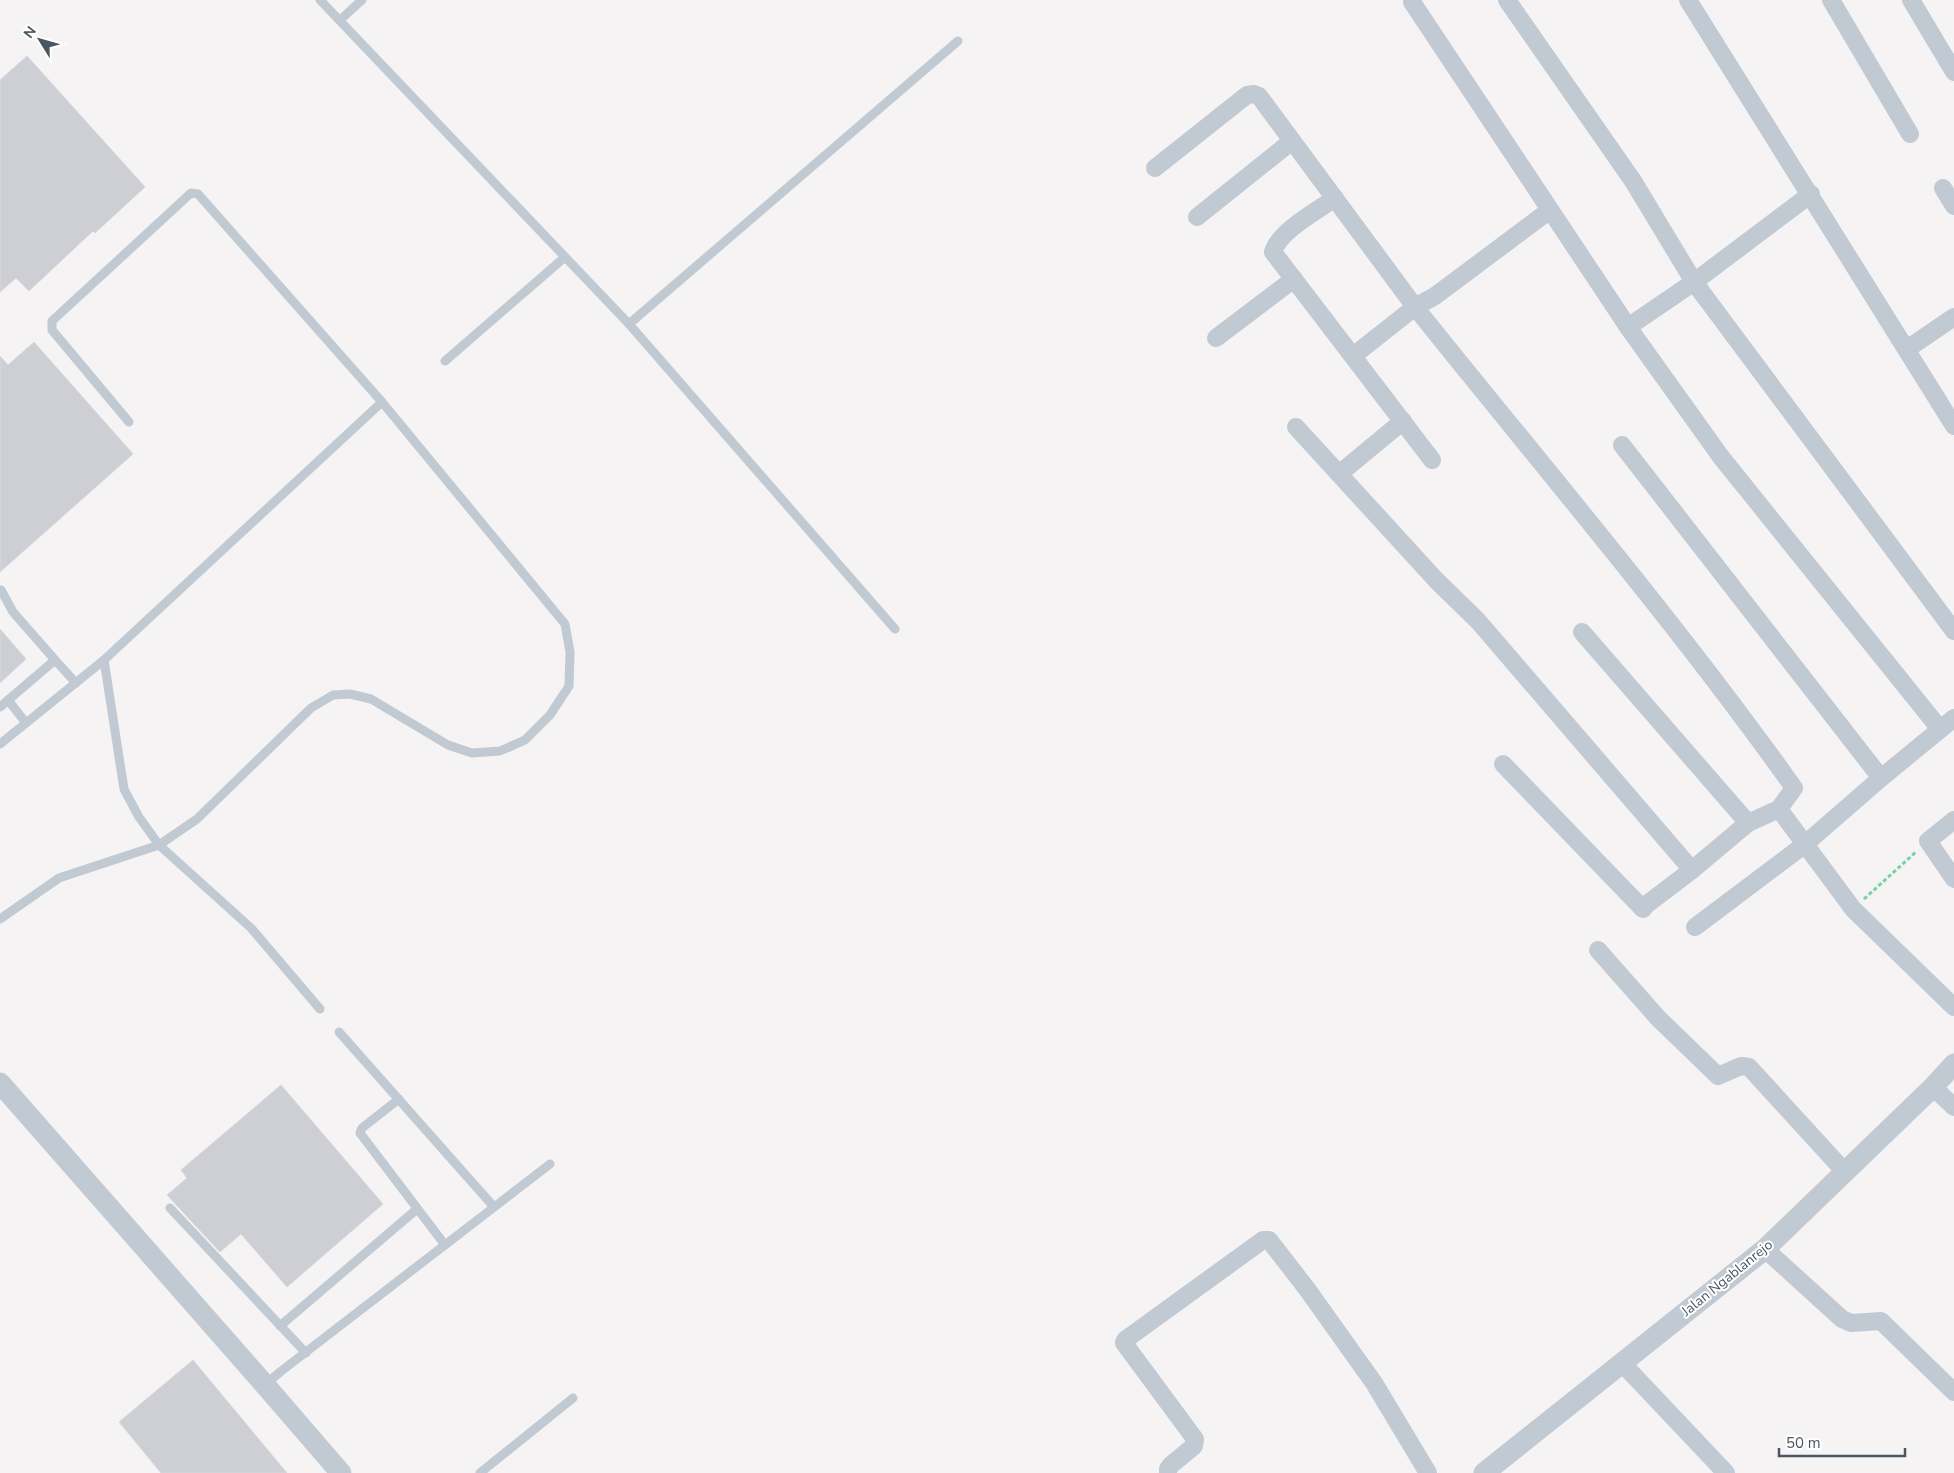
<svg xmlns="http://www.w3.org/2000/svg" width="1954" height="1473" font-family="'Nunito Sans',sans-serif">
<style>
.building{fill:#cdcfd5;stroke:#d7d9de}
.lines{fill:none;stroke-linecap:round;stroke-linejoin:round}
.path{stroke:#7ad0a6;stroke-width:3;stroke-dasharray:4 2.5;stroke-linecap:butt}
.service{stroke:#c1cad2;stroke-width:9}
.minor{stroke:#c1cad2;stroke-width:18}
.tertiary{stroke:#c1cad2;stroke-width:21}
.labels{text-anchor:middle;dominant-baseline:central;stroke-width:4;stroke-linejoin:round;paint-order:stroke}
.street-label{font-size:14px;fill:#4a5661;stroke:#fff}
</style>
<rect width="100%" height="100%" fill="#f5f3f3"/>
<g class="building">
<path d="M27 56 145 187 95 233 93 231 29 291 16 278 0 292V80Z"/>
<path d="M34 342 133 454 0 572V356L8 365Z"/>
<path d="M0 629 26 659 0 683Z"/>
<path d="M281 1085 383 1204 287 1287 241 1234 220 1252 167 1195 187 1178 181 1170Z"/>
<path d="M193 1360 287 1473H161L119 1422Z"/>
</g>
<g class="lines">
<path class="path" d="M1864 899 1917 851"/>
<g class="service">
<path d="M320 0 629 324 895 629"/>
<path d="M340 20 362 0"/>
<path d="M629 324 958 41"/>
<path d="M445 361 565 257"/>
<path d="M1 590 13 612 55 660"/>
<path d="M104 660 382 402"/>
<path d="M8 700 26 723"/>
<path d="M0 707 55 660 76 683"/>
<path d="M0 744 104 660 124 789 139 817 159 845 251 928 320 1009"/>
<path d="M0 919 59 878 159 845 197 819 311 708 333 695 350 694 371 699 448 745 472 753 500 751 525 740 550 715 569 686 570 652 565 624 382 402 198 194 191 193 52 321V330L129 422"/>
<path d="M339 1032 494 1207"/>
<path d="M399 1099 362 1128 360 1133 445 1245"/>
<path d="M170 1208 306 1353"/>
<path d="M280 1326 417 1209"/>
<path d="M265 1385 280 1372 550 1164"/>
<path d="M480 1473 573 1398"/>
</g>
<g class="minor">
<path d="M1507 0 1633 181 1694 282 1954 631"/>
<path d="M1688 0 1954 426"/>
<path d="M1831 0 1910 134"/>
<path d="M1911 0 1954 72"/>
<path d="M1412 2 1628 327 1694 282 1811 194"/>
<path d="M1155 168 1247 95 1254 94 1259 96 1415 307 1435 296 1550 210"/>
<path d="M1943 188 1954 206"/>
<path d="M1335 198C1317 211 1279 231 1273 252L1432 460"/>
<path d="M1197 217 1292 141"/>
<path d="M1628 327 1721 457 1940 729"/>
<path d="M1216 338 1294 279"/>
<path d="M1907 349 1954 317"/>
<path d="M1353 356 1415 307C1543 467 1676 622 1794 788L1779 809 1853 909 1954 1007"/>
<path d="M1296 427 1436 580 1478 621 1692 870"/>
<path d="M1622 445 1881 778"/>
<path d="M1339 474 1403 421"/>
<path d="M1582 632 1748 823 1779 809"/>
<path d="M1503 764 1643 909"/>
<path d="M1954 820 1928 841 1954 879"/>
<path d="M1642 908 1692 870 1748 823"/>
<path d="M1695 927 1804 845 1881 778 1954 718"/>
<path d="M1598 950 1658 1018 1718 1076 1741 1066 1749 1067 1845 1172"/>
<path d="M1933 1087 1954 1107"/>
<path d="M1765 1249 1842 1319 1851 1323 1881 1321 1954 1392"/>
<path d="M1621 1362 1726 1473"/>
<path d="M1168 1473V1469L1171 1465 1194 1446 1195 1439 1124 1343 1125 1340 1263 1240H1269L1307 1289 1374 1383 1428 1473"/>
</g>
<g class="tertiary">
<path d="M0 1083 265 1385 341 1473"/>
<path d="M1484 1473 1765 1249 1933 1087 1954 1064"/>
</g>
</g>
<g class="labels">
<g class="street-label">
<text transform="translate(1727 1278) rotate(-39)">Jalan Ngablanrejo</text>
</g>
</g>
<g transform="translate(40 40) rotate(307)" stroke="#ffffff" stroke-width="4" paint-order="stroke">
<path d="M0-4L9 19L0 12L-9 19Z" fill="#4a5661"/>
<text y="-8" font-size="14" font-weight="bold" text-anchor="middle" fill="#4a5661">N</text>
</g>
<path d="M1779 1448v8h126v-8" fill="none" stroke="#4a5661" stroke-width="2.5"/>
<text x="1786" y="1448" font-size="15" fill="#4a5661" stroke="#ffffff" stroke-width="4" paint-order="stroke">50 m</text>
</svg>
